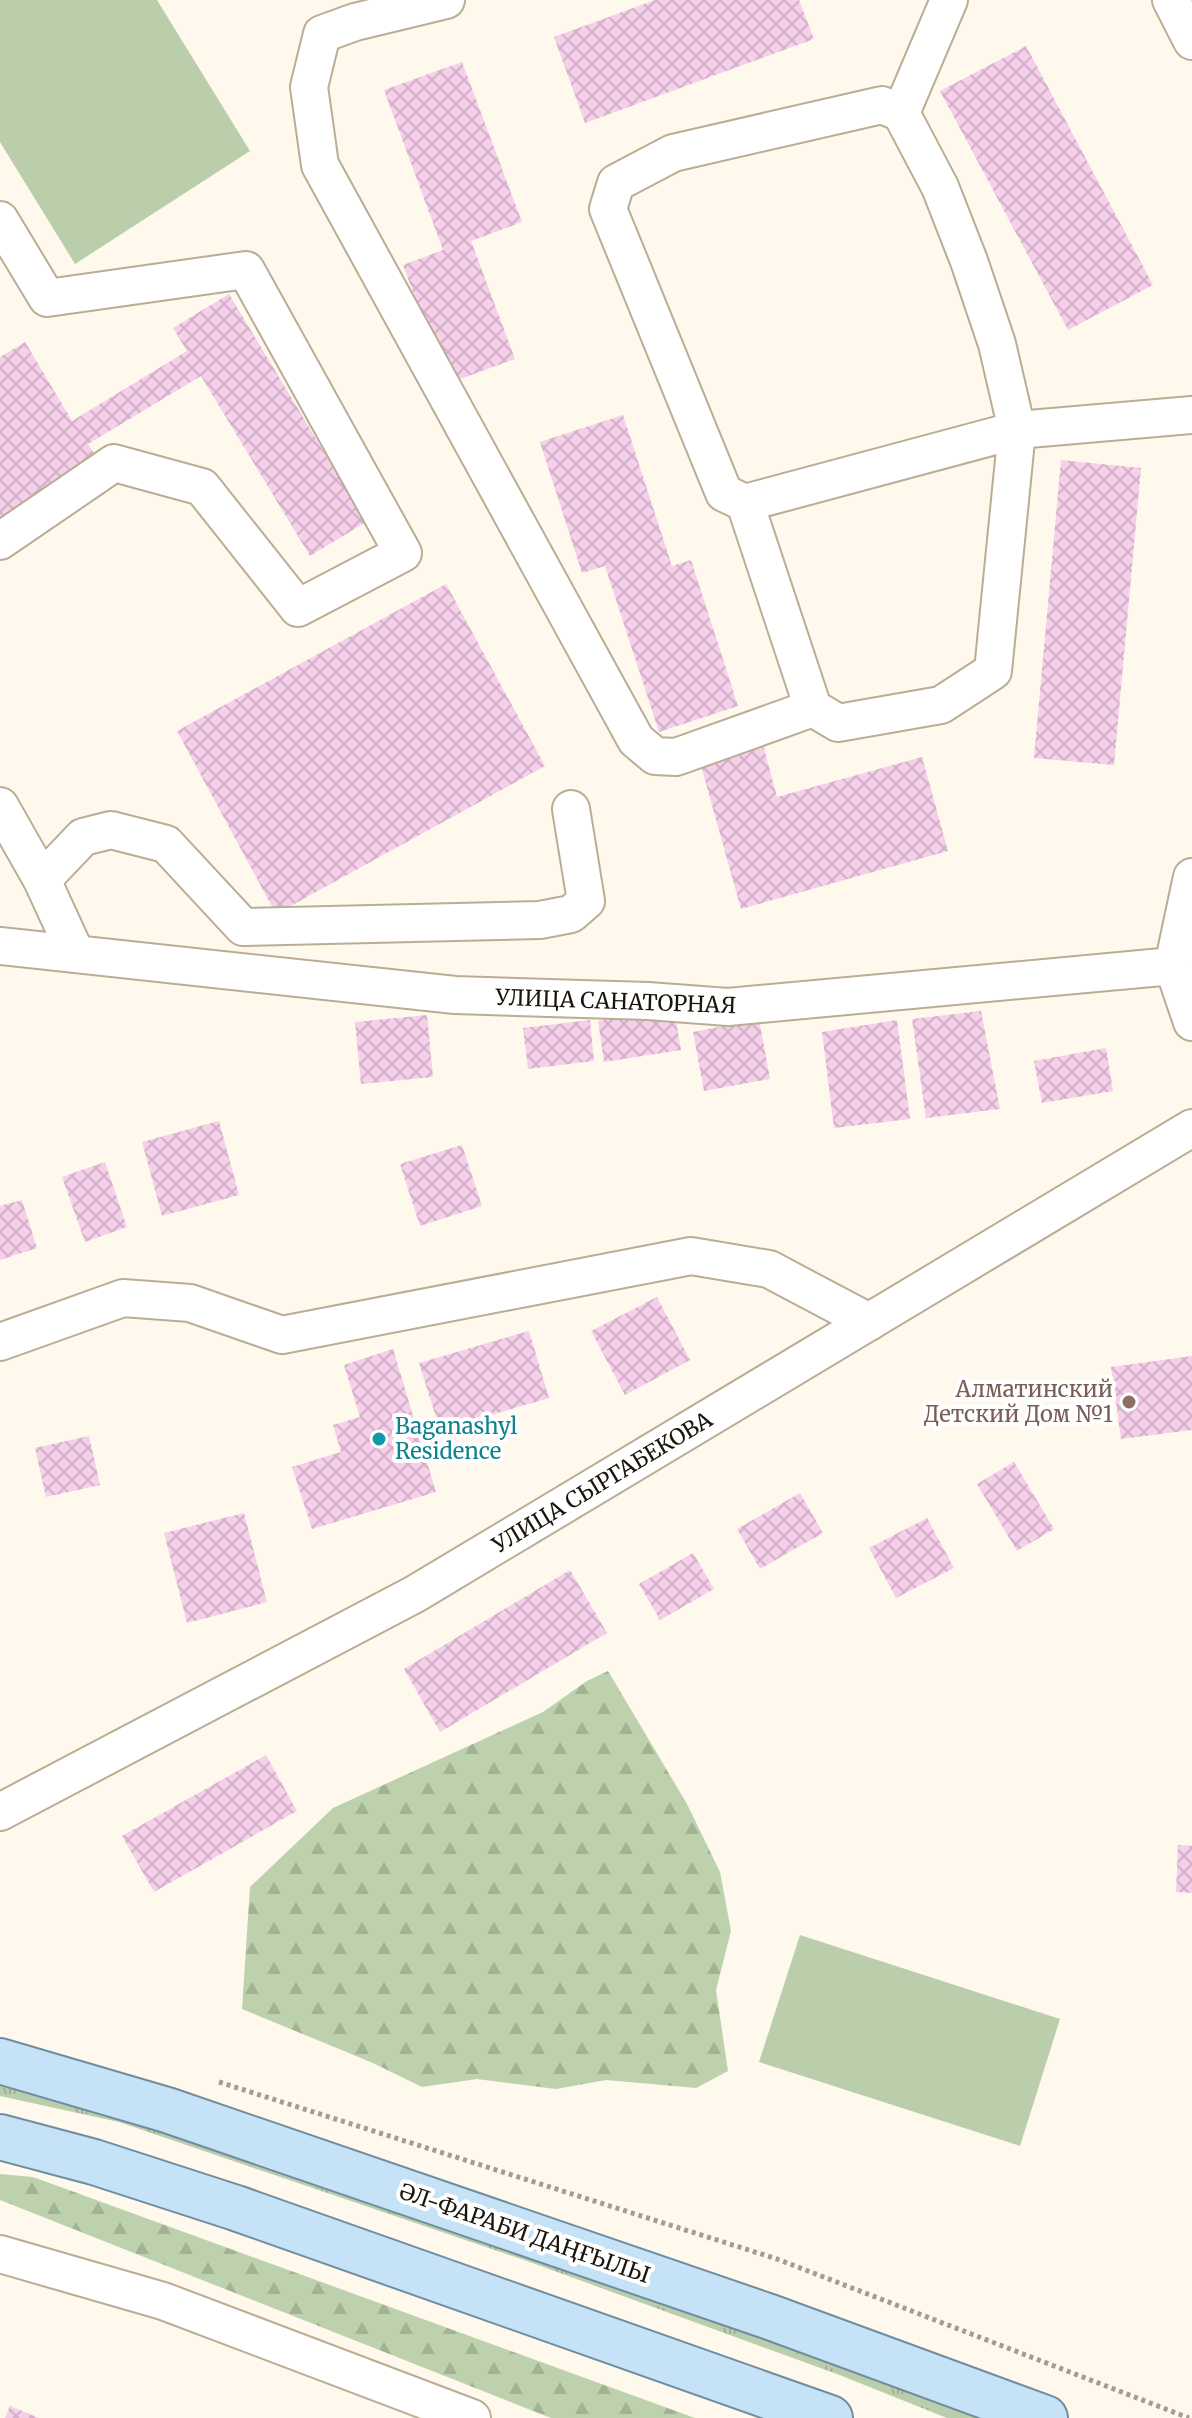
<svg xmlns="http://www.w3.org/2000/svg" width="1192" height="2418" font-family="Merriweather,serif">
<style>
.grass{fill:url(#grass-tufts)}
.forest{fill:url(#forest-firs)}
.pitch{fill:#baceac}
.building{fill:url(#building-cross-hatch)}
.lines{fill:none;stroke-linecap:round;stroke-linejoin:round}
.minor-casing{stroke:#bbad94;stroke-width:40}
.major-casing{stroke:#708da0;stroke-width:48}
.path{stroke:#a29c92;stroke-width:5;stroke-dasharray:4 4;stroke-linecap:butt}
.minor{stroke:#fff;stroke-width:36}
.major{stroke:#c5e2f6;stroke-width:44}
.education-dot{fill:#8d6e63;stroke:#fff;stroke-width:3}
.culture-dot{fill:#0f9aa8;stroke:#fff;stroke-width:3}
.labels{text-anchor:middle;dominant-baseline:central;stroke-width:8;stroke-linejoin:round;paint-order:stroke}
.street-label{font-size:22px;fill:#1a150c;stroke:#fff}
.education-label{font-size:22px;fill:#785e54;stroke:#fff;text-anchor:end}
.culture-label{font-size:22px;fill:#0d838f;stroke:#fff;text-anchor:start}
</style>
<defs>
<pattern id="grass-tufts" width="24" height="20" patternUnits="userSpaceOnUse" patternTransform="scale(2)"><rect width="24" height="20" fill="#baceac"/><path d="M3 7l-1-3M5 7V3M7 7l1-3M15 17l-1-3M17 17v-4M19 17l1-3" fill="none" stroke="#9fb093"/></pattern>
<pattern id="forest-firs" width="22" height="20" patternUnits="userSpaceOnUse" patternTransform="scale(2)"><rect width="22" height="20" fill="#bcd1ac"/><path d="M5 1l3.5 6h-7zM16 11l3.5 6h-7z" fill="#a1b393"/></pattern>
<pattern id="building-cross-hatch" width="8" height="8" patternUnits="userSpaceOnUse" patternTransform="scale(2)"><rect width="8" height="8" fill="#f6cfeb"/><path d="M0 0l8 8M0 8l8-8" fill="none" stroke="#d2b1c8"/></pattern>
</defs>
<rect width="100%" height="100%" fill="#fef8ed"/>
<path class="grass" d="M0 2082 125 2108 995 2418H947L837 2374 527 2261 119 2122 0 2096Z"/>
<g class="forest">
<path d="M608 1671 687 1804 720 1872 731 1931 716 1990 728 2071 696 2088 606 2080 556 2089 477 2079 422 2087 373 2063 242 2009 250 1887 333 1808 543 1712 587 1681Z"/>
<path d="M0 2174 33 2177 695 2418H551L0 2200Z"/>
</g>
<g class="pitch">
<path d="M0 0H157L250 151 75 264 0 142Z"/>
<path d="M800 1935 1060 2019 1020 2146 759 2062Z"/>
</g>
<g class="building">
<path d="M655 0H799L814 39 585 123 554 37Z"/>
<path d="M1026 46 1153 285 1068 330 940 91Z"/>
<path d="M462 62 522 222 471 241 515 359 447 384 403 265 443 250 384 90Z"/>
<path d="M229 294 366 522 310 556 201 376 88 444 99 461 0 521V357L25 342 72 421 187 351 173 328Z"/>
<path d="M623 415 672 566 691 560 738 706 659 732 605 566 582 573 540 442Z"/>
<path d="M1061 460 1141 468 1114 765 1034 758Z"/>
<path d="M446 584 545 766 276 914 177 731Z"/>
<path d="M761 737 777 797 922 757 948 851 741 909 698 755Z"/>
<path d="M674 1009 681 1050 604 1062 598 1021Z"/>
<path d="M981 1011 1000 1109 926 1118 912 1019Z"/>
<path d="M427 1015 433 1077 361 1084 355 1022Z"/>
<path d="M759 1019 770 1079 704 1091 693 1032Z"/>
<path d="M590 1020 594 1061 528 1069 523 1028Z"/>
<path d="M897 1020 910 1119 834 1128 822 1032Z"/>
<path d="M1106 1048 1113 1091 1042 1103 1034 1061Z"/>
<path d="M219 1121 239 1195 162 1216 142 1142Z"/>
<path d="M462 1145 482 1206 420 1226 400 1164Z"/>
<path d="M105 1162 127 1227 85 1242 62 1177Z"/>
<path d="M22 1200 37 1248 0 1260V1206Z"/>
<path d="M657 1297 690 1360 625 1395 591 1331Z"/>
<path d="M529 1331 549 1398 440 1430 419 1363Z"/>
<path d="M393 1349 436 1492 312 1529 292 1467 341 1452 333 1425 360 1417 344 1365Z"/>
<path d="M1192 1356V1430L1121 1439 1111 1367Z"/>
<path d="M89 1436 100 1485 46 1497 35 1448Z"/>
<path d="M1014 1462 1054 1529 1017 1551 977 1484Z"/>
<path d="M800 1493 823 1533 760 1569 737 1529Z"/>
<path d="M244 1513 267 1602 187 1623 164 1533Z"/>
<path d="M927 1518 954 1568 896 1598 869 1548Z"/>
<path d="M693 1553 714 1589 660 1620 639 1584Z"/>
<path d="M570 1570 607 1633 440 1732 404 1669Z"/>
<path d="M266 1755 297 1811 154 1892 122 1836Z"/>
<path d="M1178 1845 1192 1846V1893L1176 1892Z"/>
<path d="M10 2406 39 2418H5Z"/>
</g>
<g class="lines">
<g class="minor-casing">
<g id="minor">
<path d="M446 0 355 22 322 34 309 87 320 165 636 740 655 756 676 757 813 708"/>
<path d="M1171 0 1192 41"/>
<path d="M882 105 901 113 940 187 969 261 997 344 1017 430 745 503 724 493 608 209 616 183 673 153Z"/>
<path d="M901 113 949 0"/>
<path d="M0 220 47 298 246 270 403 553 298 608 202 487 114 463 0 541"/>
<path d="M745 503 813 708 838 723 941 705 993 671 1017 430 1192 415"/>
<path d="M0 806 42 880 76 954"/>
<path d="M42 880 83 837 111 830 166 844 243 927 540 920 571 914 586 901 571 809"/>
<path d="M0 946 455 995 648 1001 728 1007 1173 966 1192 1022"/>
<path d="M1173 966 1192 877"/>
<path d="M0 1342 123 1298 190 1303 282 1335 691 1256 769 1269 869 1322"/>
<path d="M0 1812 415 1594 1192 1128"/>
<path d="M0 2254 163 2301 472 2418"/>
</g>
</g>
<g class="major-casing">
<g id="major">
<path d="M0 2061 167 2110 770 2317 1045 2418"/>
<path d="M0 2137 94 2162 236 2208 830 2418"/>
</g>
</g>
<path class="path" d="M219 2082 777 2259 1189 2418"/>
<use href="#minor" class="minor"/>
<use href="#major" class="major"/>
</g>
<circle class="education-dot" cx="1129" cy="1402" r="8"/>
<circle class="culture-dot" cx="379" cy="1439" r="8"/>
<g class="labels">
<g class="street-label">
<text transform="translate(616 1001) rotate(2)">УЛИЦА САНАТОРНАЯ</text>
<text transform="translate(602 1482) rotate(-31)">УЛИЦА СЫРГАБЕКОВА</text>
<text transform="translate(525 2233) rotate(19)">ӘЛ-ФАРАБИ ДАҢҒЫЛЫ</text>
</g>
<g class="education-label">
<text x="1113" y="1389">Алматинский<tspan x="1113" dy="25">Детский Дом №1</tspan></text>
</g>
<g class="culture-label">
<text x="395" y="1426">Baganashyl<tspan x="395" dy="25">Residence</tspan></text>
</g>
</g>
</svg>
